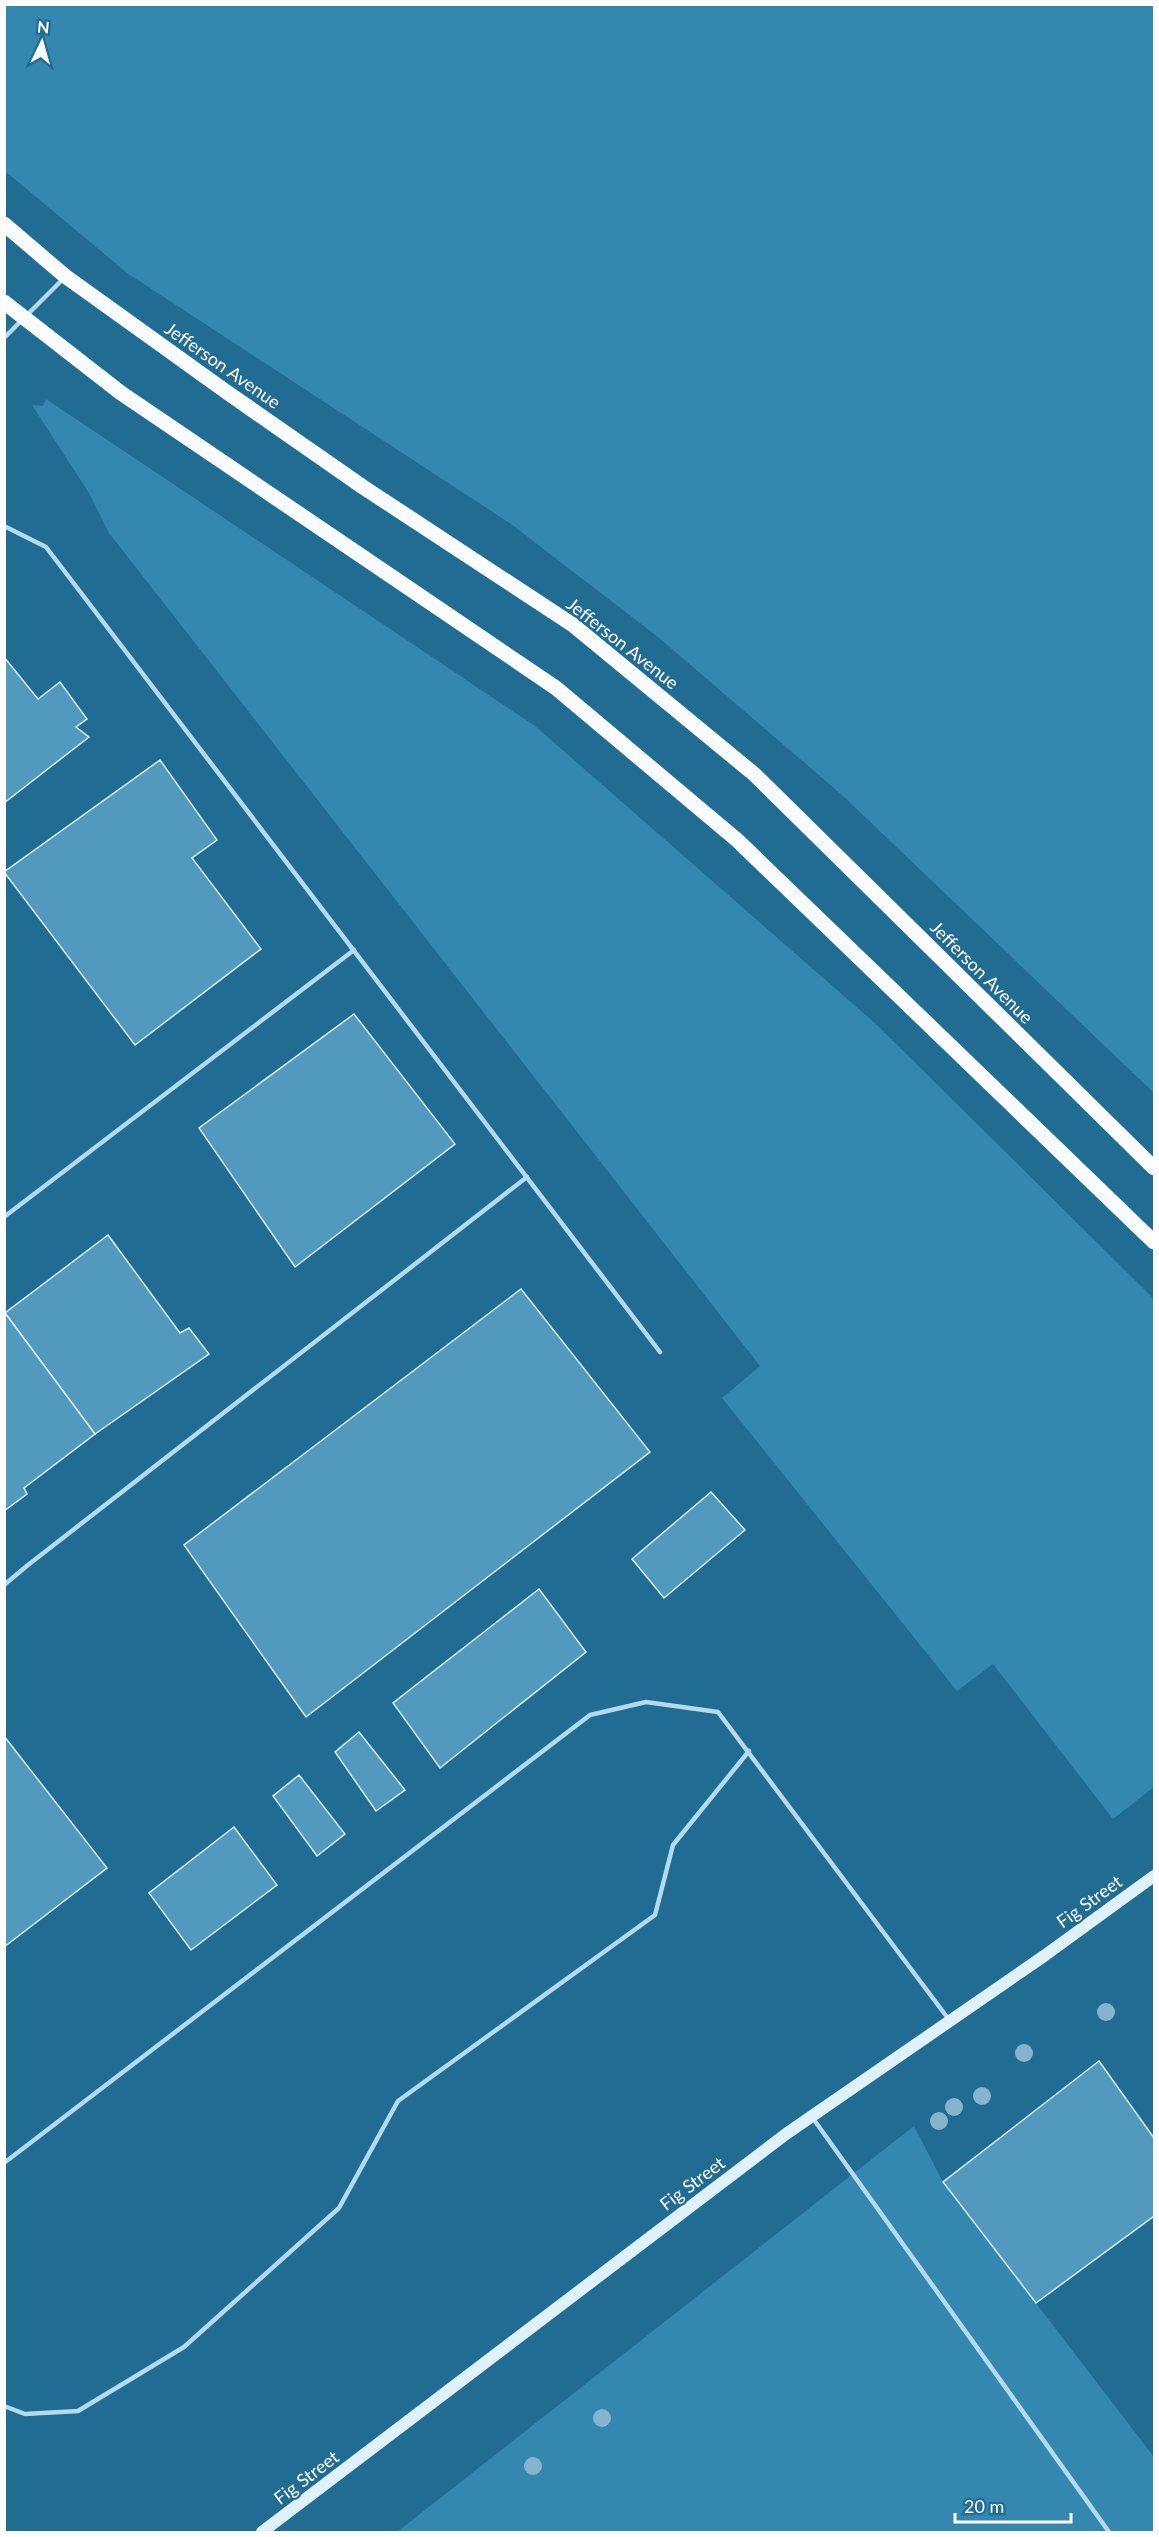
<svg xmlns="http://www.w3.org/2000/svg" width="1159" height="2537" font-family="Lato,sans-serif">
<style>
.green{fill:#3488b0}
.building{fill:#5199bd;stroke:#d9effa;stroke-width:1.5}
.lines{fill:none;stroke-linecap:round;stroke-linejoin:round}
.lane{stroke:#b3daee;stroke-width:4.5}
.secondary{stroke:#dff1fa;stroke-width:12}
.primary{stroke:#f9fdff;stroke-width:15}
.tree{fill:#86b4cc}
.labels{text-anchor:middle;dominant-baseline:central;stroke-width:4.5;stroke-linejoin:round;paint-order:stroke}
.street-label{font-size:18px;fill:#fff;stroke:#206c93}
</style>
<rect width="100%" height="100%" fill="#206c93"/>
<g class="green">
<path d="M4 5H1154V1093L842 795 658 637 511 524 127 273 5 171Z"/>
<path d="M46 399 535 726 877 1025 1154 1299V1787L1113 1819 993 1664 957 1691 722 1398 760 1366 109 533 89 493 32 405 43 406Z"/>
<path d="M914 2126 943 2182 1154 2457V2532H397Z"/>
</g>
<g class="building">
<path d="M4 657 38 699 60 682 87 719 76 727 89 737 4 803Z"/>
<path d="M160 760 217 840 192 858 261 949 135 1045 4 872Z"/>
<path d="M354 1014 455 1144 295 1267 199 1128Z"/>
<path d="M108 1235 180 1333 189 1328 209 1354 95 1434 5 1313Z"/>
<path d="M521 1289 650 1452 306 1717 184 1545Z"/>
<path d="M5 1313 95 1434 24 1488 27 1494 4 1511Z"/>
<path d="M711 1492 745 1530 664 1598 632 1559Z"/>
<path d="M539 1589 586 1652 440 1768 393 1703Z"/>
<path d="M359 1732 405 1790 376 1811 335 1752Z"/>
<path d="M4 1736 107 1868 4 1947Z"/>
<path d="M299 1775 345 1834 317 1856 273 1796Z"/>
<path d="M234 1827 277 1885 191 1950 149 1893Z"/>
<path d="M1099 2061 1154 2138V2216L1036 2303 943 2182Z"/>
</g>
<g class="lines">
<g class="lane">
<path d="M4 338 64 278"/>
<path d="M4 526 46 547 660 1352"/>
<path d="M4 1217 354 950"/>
<path d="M4 1585 28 1565 527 1177"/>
<path d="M812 2117 1109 2532"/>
<path d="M4 2163 590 1715 646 1702 718 1712 950 2021"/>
<path d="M4 2406 25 2414 78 2411 184 2347 339 2208 398 2101 655 1915 673 1845 749 1751"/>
</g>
<path class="secondary" d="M262 2532 786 2134 1044 1956 1154 1876"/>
<g class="primary">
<path d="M4 224 65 276 228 393 363 487 573 625 754 774 1154 1168"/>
<path d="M4 302 121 393 556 688 737 840 1154 1242"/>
</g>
</g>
<g class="tree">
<circle cx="1106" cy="2012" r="9"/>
<circle cx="1024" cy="2053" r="9"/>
<circle cx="982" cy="2096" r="9"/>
<circle cx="954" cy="2107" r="9"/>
<circle cx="939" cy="2121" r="9"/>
<circle cx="602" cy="2418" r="9"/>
<circle cx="533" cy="2466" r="9"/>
</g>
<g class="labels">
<g class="street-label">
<text transform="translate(223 365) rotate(35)">Jefferson Avenue</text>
<text transform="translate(623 643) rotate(38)">Jefferson Avenue</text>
<text transform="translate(982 972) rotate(45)">Jefferson Avenue</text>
<text transform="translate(1089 1901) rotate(-36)">Fig Street</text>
<text transform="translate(692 2183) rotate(-37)">Fig Street</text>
<text transform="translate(306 2477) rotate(-37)">Fig Street</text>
</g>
</g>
<rect width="1159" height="2537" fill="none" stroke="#ffffff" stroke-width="12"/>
<g transform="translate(42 42) rotate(5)" stroke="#206c93" stroke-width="4.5" paint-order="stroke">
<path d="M0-4.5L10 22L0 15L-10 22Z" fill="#ffffff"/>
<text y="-9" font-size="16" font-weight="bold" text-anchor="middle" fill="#ffffff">N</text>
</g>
<path d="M955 2513v9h116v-9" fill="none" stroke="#ffffff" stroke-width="3"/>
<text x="964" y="2513" font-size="18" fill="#ffffff" stroke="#206c93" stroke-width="4.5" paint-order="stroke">20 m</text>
</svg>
